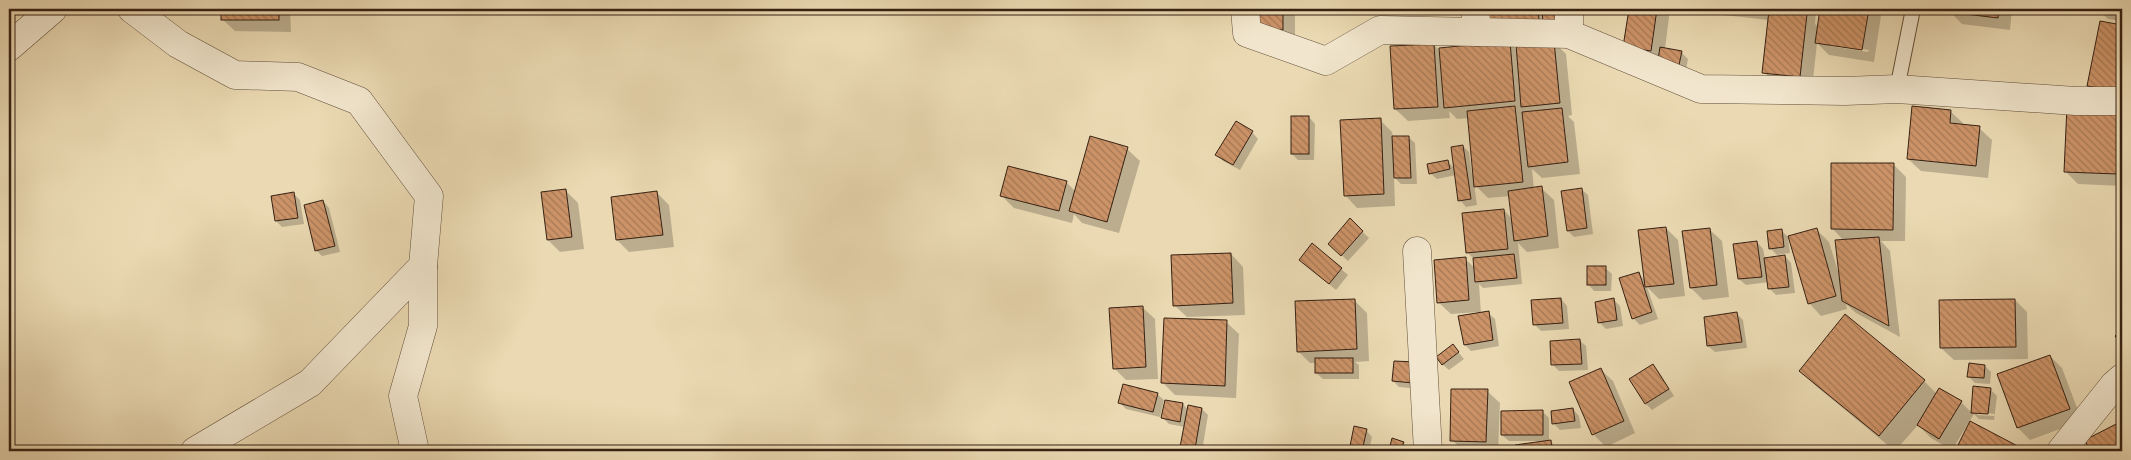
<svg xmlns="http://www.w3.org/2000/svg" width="2131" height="460" font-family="Alegreya,serif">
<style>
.shadow{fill:#0003;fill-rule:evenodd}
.building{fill:url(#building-back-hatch);stroke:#362113}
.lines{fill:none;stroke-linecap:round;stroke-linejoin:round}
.service-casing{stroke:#634f3b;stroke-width:16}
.minor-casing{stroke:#634f3b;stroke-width:29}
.service{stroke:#f1e6cd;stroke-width:14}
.minor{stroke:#f1e6cd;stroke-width:28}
</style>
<defs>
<pattern id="building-back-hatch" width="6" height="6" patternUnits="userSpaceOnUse" patternTransform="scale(1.25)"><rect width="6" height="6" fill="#cc9368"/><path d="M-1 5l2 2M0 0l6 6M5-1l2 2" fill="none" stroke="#a67854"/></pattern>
</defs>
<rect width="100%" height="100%" fill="#ead9b2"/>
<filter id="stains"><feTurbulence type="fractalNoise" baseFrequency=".004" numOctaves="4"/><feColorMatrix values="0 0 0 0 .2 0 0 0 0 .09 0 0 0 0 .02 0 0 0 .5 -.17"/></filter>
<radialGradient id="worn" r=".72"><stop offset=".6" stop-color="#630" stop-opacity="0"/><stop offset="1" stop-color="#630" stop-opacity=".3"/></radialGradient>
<g class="shadow">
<path d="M222 9H290L291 32 235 31 222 19Z"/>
<path d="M1251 9H1295V42Z"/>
<path d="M1483 9H1575L1578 33Z"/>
<path d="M1630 9H1670L1665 49 1681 52 1688 59 1686 70 1624 46Z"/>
<path d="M1708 9H1816L1815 24 1819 28 1821 9H1882L1874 62 1829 55 1817 43 1812 89 1776 85 1764 72 1769 20 1714 14ZM1829 44 1869 50 1868 52 1829 46Z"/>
<path d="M1951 9H2012L2010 30 1962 24 1950 12Z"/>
<path d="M2098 9H2122V21L2108 19Z"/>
<path d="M2101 22 2122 26V102L2101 98 2089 85Z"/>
<path d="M1509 42 1518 51 1554 42 1566 54 1572 115 1568 116 1574 122 1580 174 1542 178 1532 169 1534 189 1541 188 1554 200 1559 248 1527 252 1518 243 1522 284 1483 288 1479 284 1481 314 1488 313 1495 319 1499 346 1471 351 1465 345 1479 312 1451 314 1438 302 1465 259 1475 268 1474 259 1468 253 1463 214 1504 210 1512 219 1510 196 1488 198 1474 184 1477 205 1466 207 1460 200 1456 175 1437 179 1430 173 1447 161 1455 169 1463 146 1469 152 1472 174H1474L1469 118 1457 119 1449 111 1450 118 1408 121 1395 109 1434 45 1440 51Z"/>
<path d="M2068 107 2122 113V186L2078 184 2066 172Z"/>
<path d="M1950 111 1963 123 1962 126 1979 128 1992 140 1988 178 1921 171 1908 159Z"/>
<path d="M1309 117 1315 124 1314 160H1298L1292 154Z"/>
<path d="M1380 120 1392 132 1393 138 1408 137 1415 143 1417 184H1401L1394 177 1395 206 1357 208 1345 195Z"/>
<path d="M1252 132 1258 139 1240 170 1223 161 1217 155Z"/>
<path d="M1127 149 1140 161 1119 233 1082 223 1074 214 1072 223 1014 208 1002 196 1066 182 1076 192Z"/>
<path d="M1894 165 1906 177 1905 241H1881L1890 251 1900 337 1856 313 1846 304 1847 309 1821 316 1809 303 1816 229 1829 242 1840 278 1844 241 1832 228Z"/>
<path d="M1581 189 1588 195 1593 234 1574 237 1568 231Z"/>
<path d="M566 191 578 203 584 249 560 252 548 240Z"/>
<path d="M293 193 300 200 304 224 282 227 276 221Z"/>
<path d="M657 193 669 205 674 247 629 252 617 240Z"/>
<path d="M323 201 329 208 340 252 322 256 316 250Z"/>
<path d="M1350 220 1369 238 1348 261 1336 250Z"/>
<path d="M1666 228 1678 240 1685 296 1659 299 1647 287 1658 319 1640 325 1633 318 1639 274 1646 281Z"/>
<path d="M1709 229 1722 241 1729 297 1703 300 1691 288Z"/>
<path d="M1781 230 1788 237 1790 253 1777 255 1770 248Z"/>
<path d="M1757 242 1763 249 1765 259 1785 256 1791 263 1795 293 1776 295 1770 289 1769 282 1746 285 1739 279Z"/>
<path d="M1231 254 1243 267 1245 315 1187 317 1174 305Z"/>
<path d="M1300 260 1341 269 1348 275 1336 290Z"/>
<path d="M1605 268 1612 274 1611 291H1594L1588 284Z"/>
<path d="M1561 299 1567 306 1569 329 1541 331 1534 324Z"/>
<path d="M1354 300 1367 313 1369 361 1355 362 1359 365V379H1323L1316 373V363H1310L1298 351Z"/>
<path d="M1614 300 1620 306 1623 326 1606 329 1599 322Z"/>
<path d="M2015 300 2027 312 2028 359 1954 360 1941 348Z"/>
<path d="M1142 307 1155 319 1158 379 1126 380 1114 368Z"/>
<path d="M1737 314 1743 320 1747 348 1715 352 1708 346Z"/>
<path d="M1226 322 1239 334 1236 398 1175 395 1163 383Z"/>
<path d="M1579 340 1586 346 1588 370 1559 371 1553 365Z"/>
<path d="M1453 346 1464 359 1449 370 1442 364Z"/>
<path d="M2050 356 2062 368 2082 421 2030 440 2018 428Z"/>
<path d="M1415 363 1419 389 1399 387 1393 381Z"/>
<path d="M1653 365 1659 372 1674 396 1652 410 1646 404Z"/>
<path d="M1985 366 1991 372 1990 384 1975 383 1968 376Z"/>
<path d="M1600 369 1613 381 1635 433 1606 447 1593 434Z"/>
<path d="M1800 371 1924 381 1937 394 1961 402 1972 413 1975 388 1991 390 1997 396 1994 420 1979 419 1974 414 1952 450 1931 438 1918 425 1895 451 1817 387ZM1977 412 1995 414 1994 416 1977 415Z"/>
<path d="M1487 391 1500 403 1498 451H1463L1452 440Z"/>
<path d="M1157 394 1164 400 1160 417 1126 409 1120 403Z"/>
<path d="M1166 401 1183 404 1188 410 1202 409 1208 415 1202 451H1187L1182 446 1185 427 1169 424 1163 418Z"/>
<path d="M1573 409 1579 416 1581 428 1560 430 1554 424Z"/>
<path d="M1542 411 1549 418V441L1557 447V451H1517L1516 446 1541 442V441H1509L1502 435Z"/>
<path d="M2122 422V451H2092L2086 440Z"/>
<path d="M1970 423 2024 451H1967L1960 444Z"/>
<path d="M1355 428 1366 430 1372 437 1369 451H1350Z"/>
<path d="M1403 443 1409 451H1397L1391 445Z"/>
</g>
<g class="building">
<rect x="221" y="9" width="58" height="11"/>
<path d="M1250 9H1283V30L1250 29Z"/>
<path d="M1482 9H1538L1539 20 1484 25Z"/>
<path d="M1542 9H1565L1566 21 1543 23Z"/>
<path d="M1629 9H1657L1651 51 1623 47Z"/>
<path d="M1820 9H1869L1862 50 1815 43Z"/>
<path d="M1949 9H1999L1998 18 1949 12Z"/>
<path d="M2104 9H2122V12Z"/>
<path d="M1769 10 1807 14 1800 77 1762 73Z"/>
<path d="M2100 21 2122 25V92L2087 86Z"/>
<path d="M1510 41 1515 101 1444 108 1439 48Z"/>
<path d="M1554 41 1560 103 1521 107 1516 44Z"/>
<path d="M1434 44 1438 107 1394 109 1390 46Z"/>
<path d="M1660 47 1682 51 1679 65 1658 60Z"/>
<path d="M1515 106 1523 182 1474 187 1467 111Z"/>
<path d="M1912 106 1951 110 1950 123 1980 126 1976 166 1907 159Z"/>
<path d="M2067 106 2118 107 2117 174 2064 172Z"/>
<path d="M1562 108 1568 162 1528 167 1522 112Z"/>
<rect x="1291" y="116" width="18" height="38"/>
<path d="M1381 118 1384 194 1344 196 1340 120Z"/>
<path d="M1236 121 1253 131 1233 165 1215 155Z"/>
<path d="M1090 136 1128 147 1107 222 1069 211Z"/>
<path d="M1392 136H1409L1411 178H1394Z"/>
<path d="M1463 145 1471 199 1458 201 1451 147Z"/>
<path d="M1448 160 1450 169 1429 174 1427 164Z"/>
<path d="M1831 163H1894L1893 230 1831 229Z"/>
<path d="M1008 166 1067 181 1059 211 1000 196Z"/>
<path d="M1542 186 1548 236 1514 241 1508 191Z"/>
<path d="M1582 188 1587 228 1567 231 1561 191Z"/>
<path d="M566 189 572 237 547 240 541 192Z"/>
<path d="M657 191 663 235 616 240 611 197Z"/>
<path d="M294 192 298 218 275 221 271 196Z"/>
<path d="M323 200 335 246 315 251 304 205Z"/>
<path d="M1504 209 1508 249 1466 253 1462 213Z"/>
<path d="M1350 218 1363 231 1341 256 1328 244Z"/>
<path d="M1666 227 1674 284 1645 287 1638 230Z"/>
<path d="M1710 228 1717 285 1690 288 1682 231Z"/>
<path d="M1817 228 1836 296 1808 304 1788 236Z"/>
<path d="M1782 229 1784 247 1769 249 1767 231Z"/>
<path d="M1879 237 1889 326 1842 301 1835 240Z"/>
<path d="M1757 241 1762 277 1738 279 1733 244Z"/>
<path d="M1312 243 1342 268 1329 284 1299 260Z"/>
<path d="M1231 253 1233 303 1173 306 1171 255Z"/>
<path d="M1514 254 1517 278 1475 282 1473 258Z"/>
<path d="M1785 255 1789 287 1768 289 1764 258Z"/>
<path d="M1466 257 1469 300 1437 303 1434 260Z"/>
<rect x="1587" y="266" width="19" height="19"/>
<path d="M1639 272 1652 312 1632 319 1619 278Z"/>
<path d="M1561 298 1563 323 1533 325 1531 300Z"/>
<path d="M1614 298 1617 320 1598 323 1595 302Z"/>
<path d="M1355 299 1357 349 1297 352 1295 301Z"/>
<path d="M2015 299 2016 347 1940 348 1939 300Z"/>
<path d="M1143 306 1146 367 1113 369 1109 308Z"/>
<path d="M1489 311 1493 340 1464 345 1458 316Z"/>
<path d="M1737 312 1742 342 1707 346 1704 317Z"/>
<path d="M1845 314 1925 380 1879 436 1799 371Z"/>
<path d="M1164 318 1227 320 1225 386 1161 383Z"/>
<path d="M2122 330V345L2115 336Z"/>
<path d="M1580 339 1582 364 1551 365 1550 341Z"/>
<path d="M1453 344 1459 352 1442 365 1436 357Z"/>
<path d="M2050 355 2070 409 2017 428 1997 374Z"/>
<rect x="1315" y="358" width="38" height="15"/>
<path d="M1394 361 1415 362 1413 383 1392 381Z"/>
<path d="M1969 363 1985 365 1984 378 1967 377Z"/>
<path d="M1653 364 1669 389 1645 404 1629 379Z"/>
<path d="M1601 368 1624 421 1592 435 1569 382Z"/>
<path d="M1123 384 1158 393 1153 412 1118 403Z"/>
<path d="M1973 386 1991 388 1988 414 1971 413Z"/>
<path d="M1939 388 1962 401 1939 439 1917 425Z"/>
<path d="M1451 389H1488L1486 442 1450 441Z"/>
<path d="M1165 400 1183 403 1180 422 1161 418Z"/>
<path d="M1188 405 1202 408 1195 449 1180 447Z"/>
<path d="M1573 408 1575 421 1552 424 1551 411Z"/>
<path d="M1543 410V435H1501V411Z"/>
<path d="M1970 421 2027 451H1971L1958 445Z"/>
<path d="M2122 421V451H2090L2085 440Z"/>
<path d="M1354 426 1367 429 1362 451H1349Z"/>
<path d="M1392 438 1404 442 1401 449 1390 446Z"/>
<path d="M1551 440 1552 451H1516L1515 445Z"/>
</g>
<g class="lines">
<g class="service-casing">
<path id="service" d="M1897 89 1913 9"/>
</g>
<g class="minor-casing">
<g id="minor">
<path d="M132 9 178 44 235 75 298 77 359 101 429 196 423 266 310 383 195 451"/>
<path d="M1245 9 1247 33 1326 61 1380 30 1569 34 1701 89 1845 91 1897 89 2076 101H2122"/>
<path d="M1475 9 1477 32"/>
<path d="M1569 9V34"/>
<path d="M9 47 53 9"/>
<path d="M1417 251 1428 451"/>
<path d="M415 451 403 396 423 326V266"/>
<path d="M2061 451 2114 385 2122 378"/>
</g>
</g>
<use href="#service" class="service"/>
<use href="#minor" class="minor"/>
</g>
<rect width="2131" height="460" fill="none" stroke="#ead9b2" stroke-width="30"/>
<rect x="10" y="10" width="2111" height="440" fill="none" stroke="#362113" stroke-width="2.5"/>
<rect x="15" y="15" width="2101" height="430" fill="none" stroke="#362113"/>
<rect width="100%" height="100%" filter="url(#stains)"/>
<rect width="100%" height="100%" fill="url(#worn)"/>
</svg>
